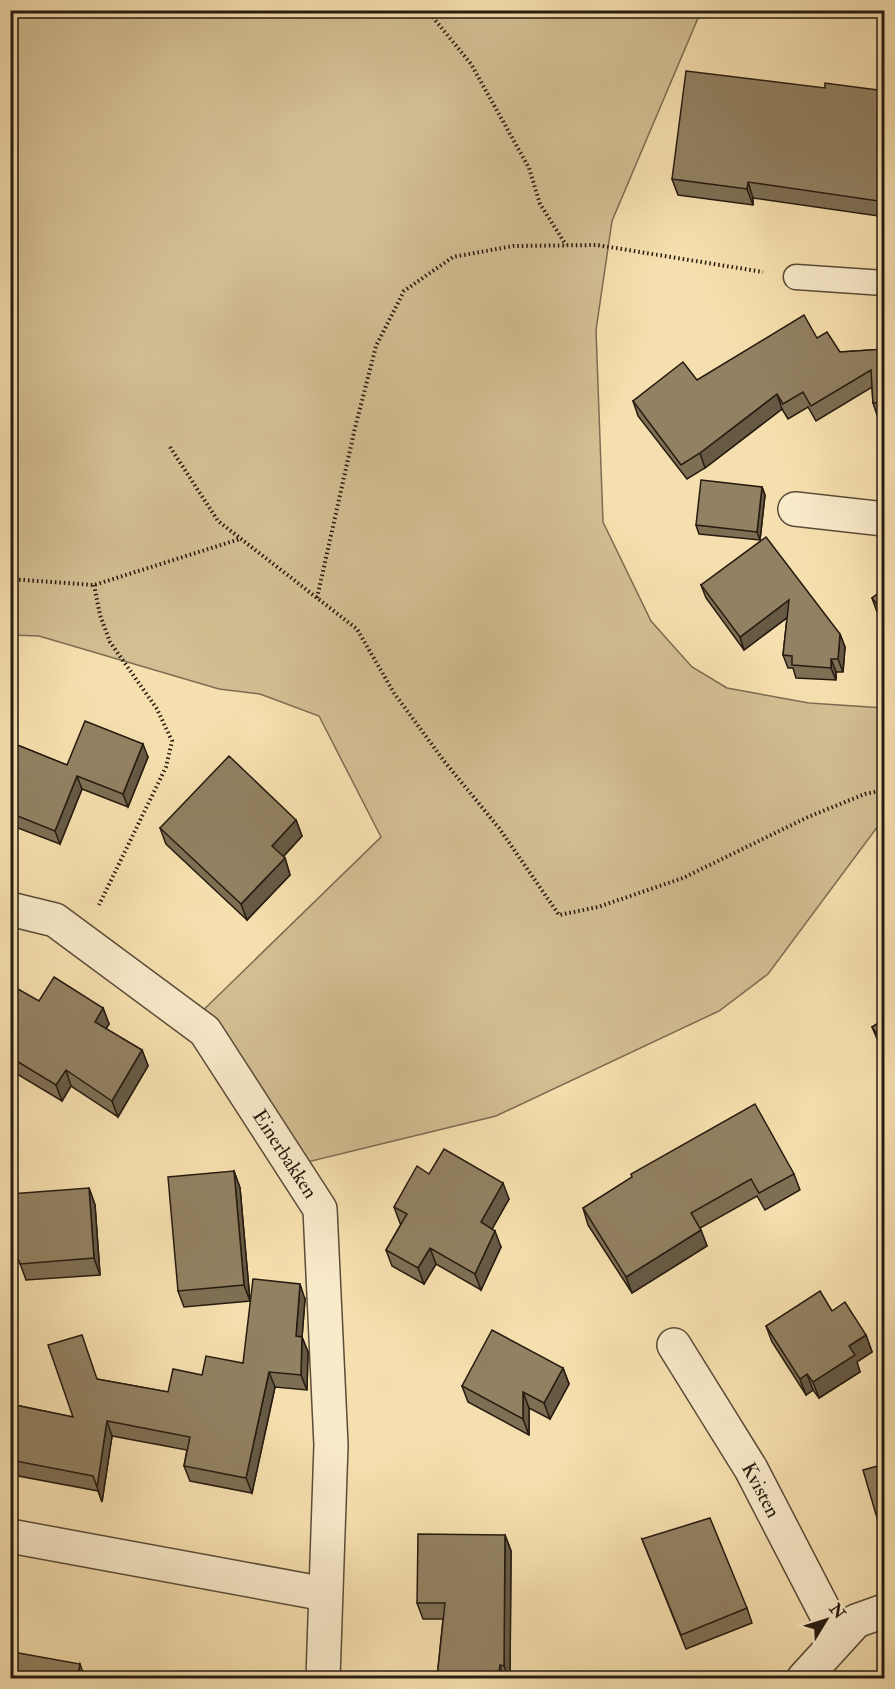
<svg xmlns="http://www.w3.org/2000/svg" width="895" height="1689" font-family="'IM FELL Double Pica',serif">
<style>
.green{fill:#d3be93;stroke:#7c6c52;stroke-width:1.5}
.lines{fill:none;stroke-linecap:round;stroke-linejoin:round}
.lane-casing{stroke:#5a4c38;stroke-width:27}
.street-casing{stroke:#5a4c38;stroke-width:36}
.path{stroke:#261b10;stroke-width:4;stroke-dasharray:1.5 3;stroke-linecap:butt}
.lane{stroke:#f9eaca;stroke-width:24}
.street{stroke:#f9eaca;stroke-width:33}
.wall{fill:#7e6f54;stroke:#261b10;stroke-width:1.5}
.shaded-wall{fill:#665a45;stroke:#261b10;stroke-width:1.5}
.building{fill:#928162;stroke:#261b10;stroke-width:1.5}
.labels{text-anchor:middle;dominant-baseline:central;stroke-width:5;stroke-linejoin:round;paint-order:stroke}
.street-label{font-size:20px;fill:#261b10;stroke:#f9eaca}
</style>
<rect width="100%" height="100%" fill="#f6dfae"/>
<filter id="stains"><feTurbulence type="fractalNoise" baseFrequency=".00333" numOctaves="4"/><feColorMatrix values="0 0 0 0 .2 0 0 0 0 .09 0 0 0 0 .02 0 0 0 .5 -.17"/></filter>
<radialGradient id="worn" r=".72"><stop offset=".6" stop-color="#630" stop-opacity="0"/><stop offset="1" stop-color="#630" stop-opacity=".3"/></radialGradient>
<path class="green" d="M11 11H701L612 221 596 330 603 522 651 621 692 667 727 688 809 703 884 708V818L768 974 719 1011 496 1116 287 1167 191 1022 381 837 319 716 260 694 219 689 39 636 11 635Z"/>
<g class="lines">
<g class="lane-casing">
<path id="lane" d="M796 277 884 283"/>
</g>
<g class="street-casing">
<g id="street">
<path d="M795 509 884 519"/>
<path d="M10 909 55 920 205 1031 320 1209 331 1445 323 1678"/>
<path d="M674 1345 751 1469 839 1639"/>
<path d="M10 1536 325 1594"/>
<path d="M804 1678 856 1621 884 1611"/>
</g>
</g>
<g class="path">
<path d="M427 10 471 64 529 168 540 204 566 245"/>
<path d="M170 447 218 521 357 629 394 693 444 761 499 828 559 915 598 907 683 878 808 817 865 794 884 790"/>
<path d="M10 579 94 585 240 539"/>
<path d="M94 585 100 615 110 642 157 709 172 741 166 767 99 905"/>
<path d="M317 598 355 428 376 346 404 291 453 257 513 246 597 245 763 272"/>
</g>
<use href="#lane" class="lane"/>
<use href="#street" class="street"/>
</g>
<g class="wall">
<path d="M825 88 885 91V217L753 198V205L678 195 672 179Z"/>
<path d="M817 338 840 352 885 349V417L878 418 873 403 872 387 816 421 808 407 788 419 782 409 705 468 687 479 638 416 633 401 697 380Z"/>
<path d="M762 487 765 495 760 540 699 534 696 525Z"/>
<path d="M701 585 840 634 845 647 843 672H836V680L796 678 793 668H788L783 655 787 618 744 650 706 598Z"/>
<path d="M885 589V622L877 612 872 598Z"/>
<path d="M10 742 67 765 148 757 128 807 82 789 60 844 10 825Z"/>
<path d="M296 820 302 836 283 857 285 858 290 875 247 920 166 844 160 828Z"/>
<path d="M39 1001 103 1008 109 1024 106 1029 142 1050 148 1066 118 1117 71 1086 62 1101 12 1071 10 1066V1002Z"/>
<path d="M885 1019V1051L878 1041 872 1027Z"/>
<path d="M234 1171 240 1188 250 1301 184 1307 178 1291Z"/>
<path d="M429 1174 509 1199 492 1229 501 1247 481 1290 436 1264 424 1284 392 1266 386 1250 401 1224 400 1223 394 1207Z"/>
<path d="M794 1174 800 1190 765 1210 757 1196 700 1228 707 1246 632 1293 588 1225 583 1208 632 1178Z"/>
<path d="M89 1188 95 1205 100 1275 26 1280 10 1236Z"/>
<path d="M305 1299 302 1337 308 1352 307 1390 275 1387 252 1493 190 1481 184 1466 187 1450 112 1436 102 1502 98 1491 13 1475 10 1468V1404L73 1417 97 1379 168 1392 202 1375 243 1363Z"/>
<path d="M832 1311 866 1335 872 1352 857 1362 860 1372 819 1398 813 1390 806 1395 772 1342 766 1326Z"/>
<path d="M563 1368 569 1384 550 1419 529 1408V1435L468 1402 462 1386Z"/>
<path d="M885 1464V1541L880 1528Z"/>
<path d="M505 1535 511 1551 510 1678H437L443 1619H423L417 1603Z"/>
<path d="M642 1539 747 1608 752 1623 686 1649Z"/>
</g>
<g class="shaded-wall">
<path d="M748 182 753 198V205L747 189Z"/>
<path d="M777 394 782 409 705 468 700 453Z"/>
<path d="M762 487 765 495 760 540 757 532Z"/>
<path d="M789 600 793 613 744 650 740 637Z"/>
<path d="M840 634 845 647 843 672 838 659Z"/>
<path d="M831 659 836 672V680L831 668Z"/>
<path d="M143 744 148 757 128 807 123 794Z"/>
<path d="M77 776 82 789 60 844 55 831Z"/>
<path d="M296 820 302 836 278 862 272 846Z"/>
<path d="M285 858 290 875 247 920 241 904Z"/>
<path d="M103 1008 109 1024 100 1038 95 1022Z"/>
<path d="M142 1050 148 1066 118 1117 112 1101Z"/>
<path d="M66 1070 71 1086 62 1101 56 1085Z"/>
<path d="M234 1171 240 1188 250 1301 244 1285Z"/>
<path d="M503 1183 509 1199 487 1238 481 1222Z"/>
<path d="M89 1188 95 1205 100 1275 94 1258Z"/>
<path d="M701 1230 707 1246 632 1293 626 1277Z"/>
<path d="M495 1231 501 1247 481 1290 475 1274Z"/>
<path d="M430 1248 436 1264 424 1284 418 1268Z"/>
<path d="M300 1284 305 1299 301 1351 296 1336Z"/>
<path d="M866 1335 872 1352 857 1362 860 1372 819 1398 813 1382 849 1346Z"/>
<path d="M302 1337 308 1352 307 1390 301 1375Z"/>
<path d="M563 1368 569 1384 550 1419 544 1403Z"/>
<path d="M269 1372 275 1387 252 1493 246 1478Z"/>
<path d="M807 1374 813 1390 806 1395 800 1379Z"/>
<path d="M523 1392 529 1408V1435L523 1419Z"/>
<path d="M107 1421 112 1436 102 1502 97 1487Z"/>
<path d="M505 1535 511 1551 510 1678H508L504 1666Z"/>
<path d="M80 1664 85 1678H77Z"/>
<path d="M500 1665 504 1678H498Z"/>
</g>
<g class="building">
<path d="M686 71 825 88V83L885 91V202L748 182 747 189 672 179Z"/>
<path d="M804 315 817 338 827 332 840 352 885 349V402L873 403 871 370 811 406 803 392 783 404 777 394 700 453 681 465 633 401 683 362 697 380Z"/>
<path d="M701 480 762 487 757 532 696 525Z"/>
<path d="M766 537 840 634 838 659H831V668L792 665V656L783 655 789 600 740 637 701 585Z"/>
<path d="M885 589V615L872 598Z"/>
<path d="M85 721 143 744 123 794 77 776 55 831 10 813V742L67 765Z"/>
<path d="M229 756 296 820 272 846 285 858 241 904 160 828Z"/>
<path d="M54 977 103 1008 95 1022 142 1050 112 1101 66 1070 56 1085 10 1057V1048L13 1044 10 1042V1002L18 989 39 1001Z"/>
<path d="M885 1019V1045L872 1027Z"/>
<path d="M755 1104 794 1174 759 1193 751 1179 691 1213 701 1230 626 1277 583 1208 632 1177 631 1174Z"/>
<path d="M444 1149 503 1183 481 1222 495 1231 475 1274 430 1248 418 1268 386 1250 407 1214 394 1207 417 1166 429 1174Z"/>
<path d="M234 1171 244 1285 178 1291 168 1177Z"/>
<path d="M89 1188 94 1258 20 1264 10 1236V1194Z"/>
<path d="M253 1279 300 1284 296 1336 302 1337 301 1375 269 1372 246 1478 184 1466 190 1437 107 1421 97 1487 93 1476 10 1460V1404L73 1417 48 1345 82 1335 97 1379 168 1392 173 1369 202 1375 206 1356 243 1363Z"/>
<path d="M820 1291 832 1311 845 1302 866 1335 849 1346 855 1355 813 1382 807 1374 800 1379 766 1326Z"/>
<path d="M492 1330 563 1368 544 1403 523 1392V1419L462 1386Z"/>
<path d="M885 1464V1527L880 1528 863 1470Z"/>
<path d="M710 1518 747 1608 681 1635 642 1539Z"/>
<path d="M418 1534 505 1535 504 1666 500 1665 498 1678H437L445 1603H417Z"/>
<path d="M13 1652 80 1664 77 1678H10V1668Z"/>
<path d="M235 1675V1678H171Z"/>
</g>
<g class="labels">
<g class="street-label">
<text transform="translate(285 1154) rotate(57)">Einerbakken</text>
<text transform="translate(761 1490) rotate(62)">Kvisten</text>
</g>
</g>
<rect width="895" height="1689" fill="none" stroke="#f6dfae" stroke-width="36"/>
<rect x="12" y="12" width="871" height="1665" fill="none" stroke="#261b10" stroke-width="3"/>
<rect x="18" y="18" width="859" height="1653" fill="none" stroke="#261b10" stroke-width="1.5"/>
<g transform="translate(826 1620) rotate(52)" stroke="#f9eaca" stroke-width="4.5" paint-order="stroke">
<path d="M0-4.5L10 22L0 15L-10 22Z" fill="#261b10"/>
<text y="-9" font-size="16" font-weight="bold" text-anchor="middle" fill="#261b10">N</text>
</g>
<rect width="100%" height="100%" filter="url(#stains)"/>
<rect width="100%" height="100%" fill="url(#worn)"/>
</svg>
